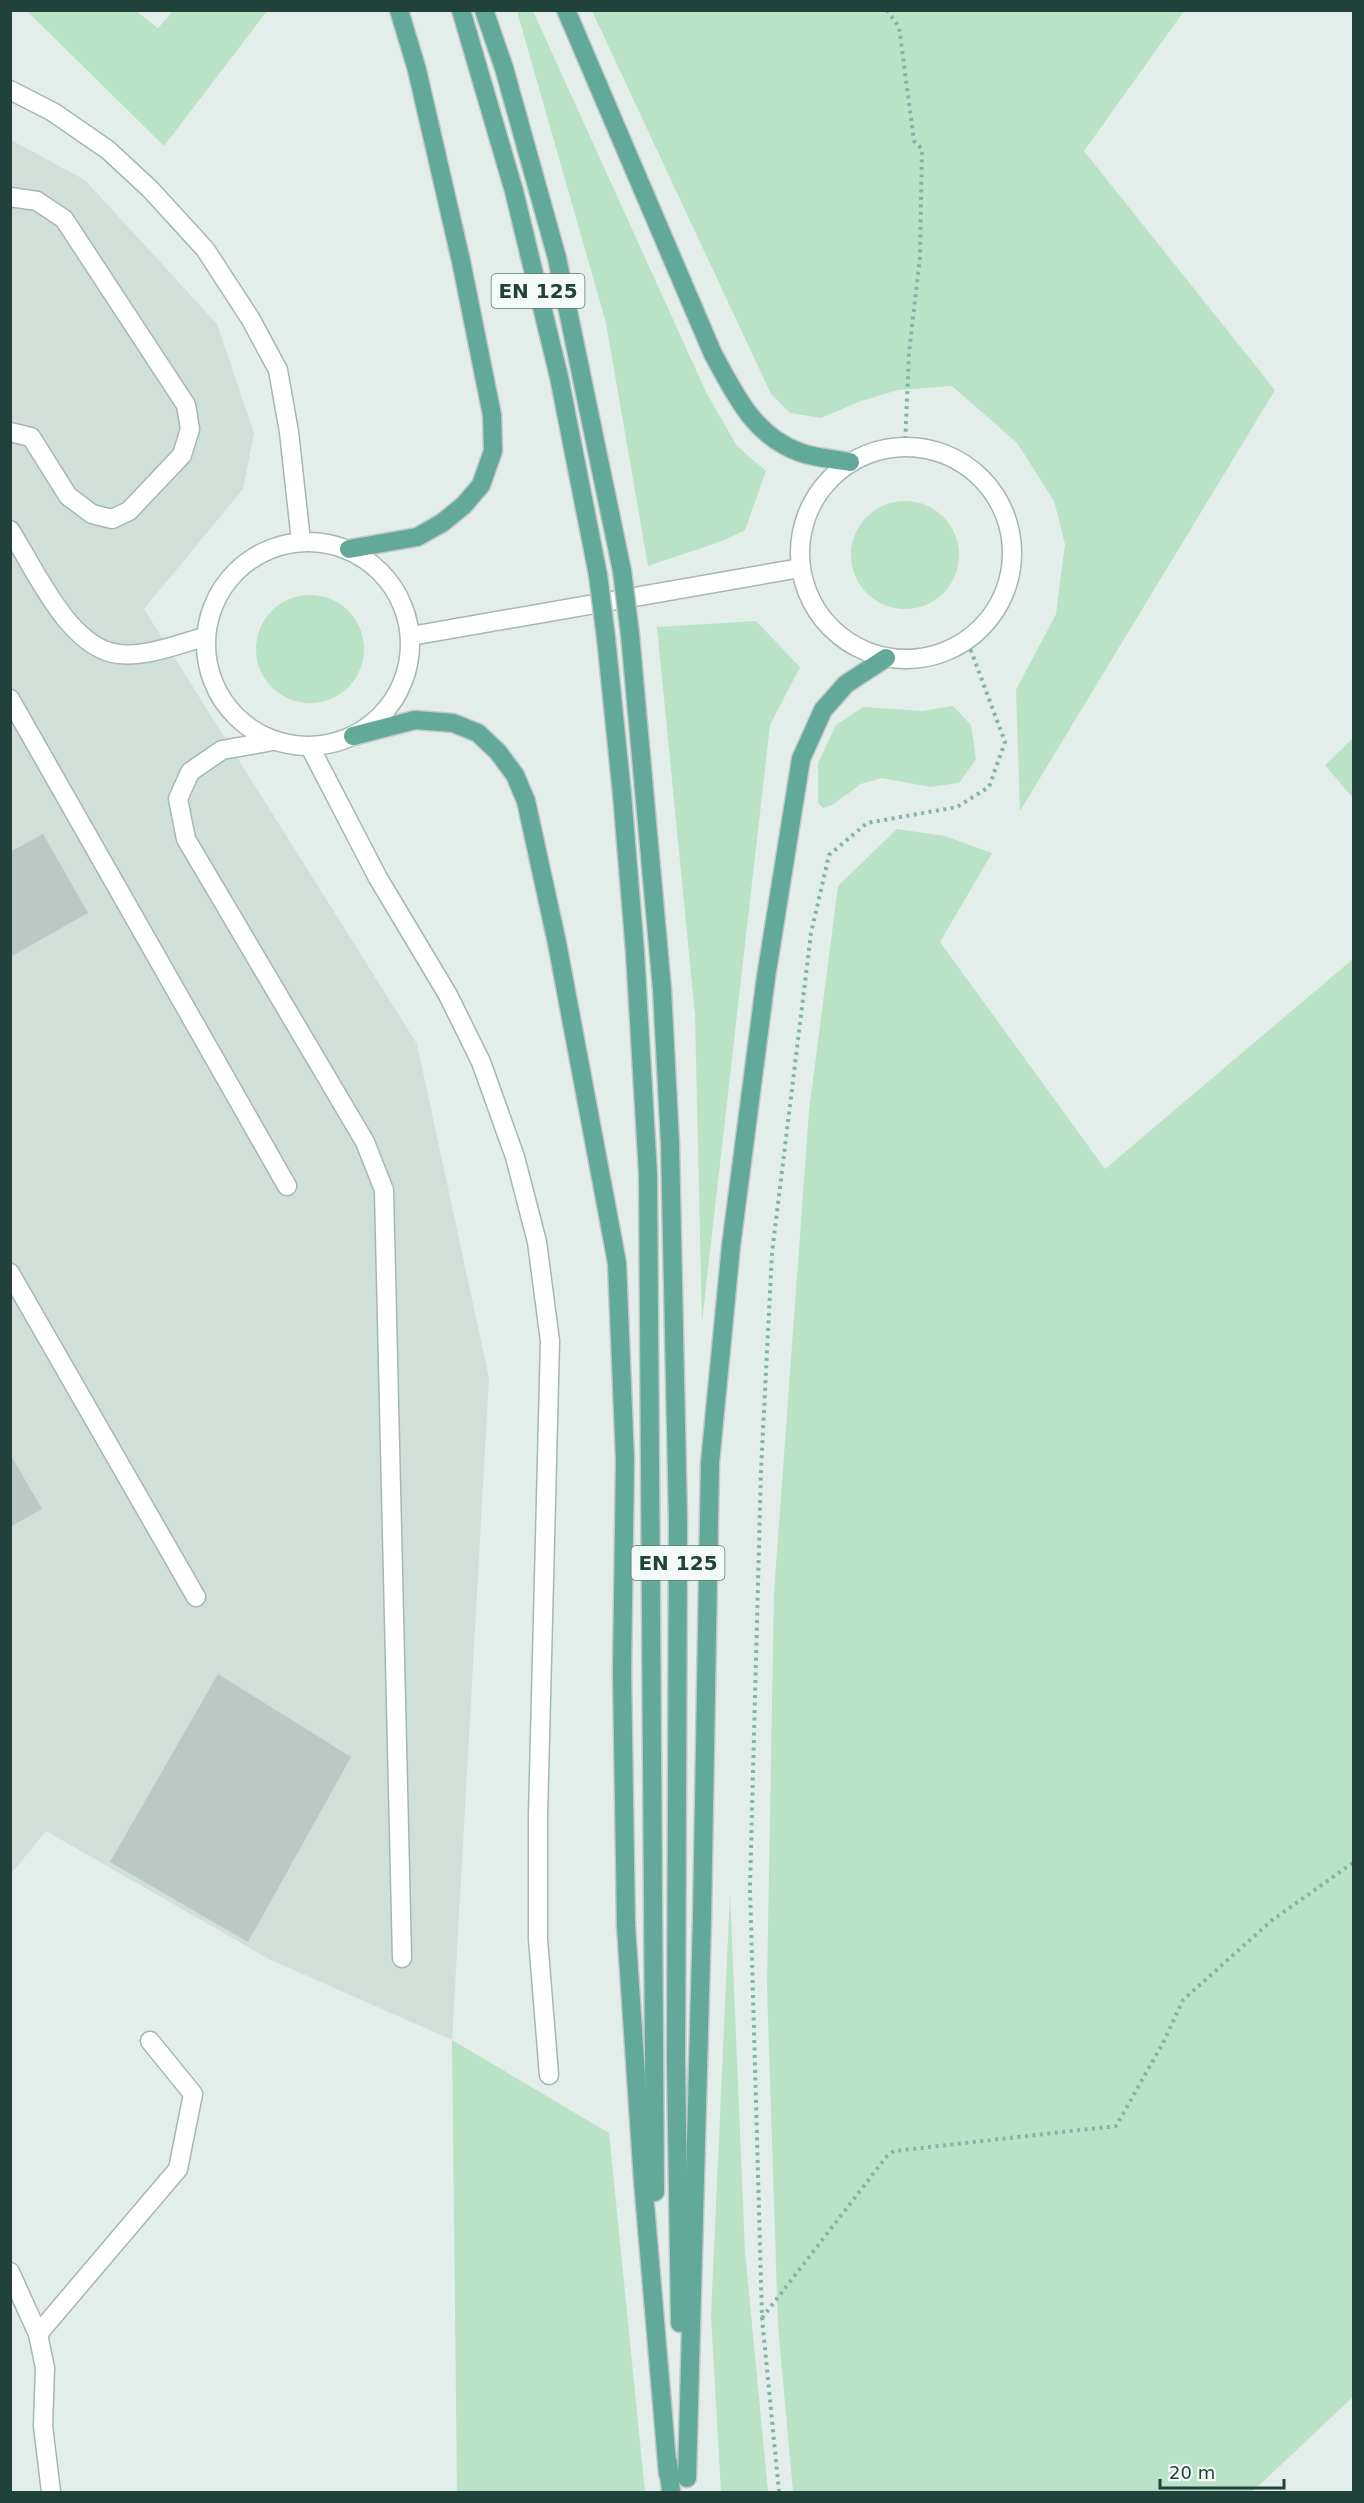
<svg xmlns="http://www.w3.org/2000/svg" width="1364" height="2503" font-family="'DejaVu Sans',sans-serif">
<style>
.built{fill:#d1dfd9}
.green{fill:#bae2c6}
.building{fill:#b8cac3}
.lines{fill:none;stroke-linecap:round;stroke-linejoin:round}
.service-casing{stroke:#a5b7b2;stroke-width:21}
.minor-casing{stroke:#a5b7b2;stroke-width:21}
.tertiary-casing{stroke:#a5b7b2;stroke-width:21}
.primary-casing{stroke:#c1cac8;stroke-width:21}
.path{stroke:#80b5a7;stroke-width:4;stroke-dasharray:3 4.5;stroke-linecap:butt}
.service{stroke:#fff;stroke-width:18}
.minor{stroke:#fff;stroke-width:18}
.tertiary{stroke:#fff;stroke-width:18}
.primary{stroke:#63a999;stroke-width:18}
.primary-bridge-casing{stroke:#c1cac8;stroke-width:21;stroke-linecap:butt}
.primary-bridge{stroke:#63a999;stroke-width:18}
.labels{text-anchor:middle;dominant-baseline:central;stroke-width:4.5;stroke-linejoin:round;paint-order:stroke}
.shield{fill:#f4faf8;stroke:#607973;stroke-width:1.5}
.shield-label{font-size:20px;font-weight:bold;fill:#21423a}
</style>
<rect width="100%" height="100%" fill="#e3eeea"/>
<path class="built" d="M11 140 85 180 217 324 254 433 243 489 144 609 417 1044 489 1378 452 2040 269 1959 46 1831 11 1874Z"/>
<g class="green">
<path d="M27 11H136L158 28 173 11H267L164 146Z"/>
<path d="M517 11H533L706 392 737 446 766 471 745 530C715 546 681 554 648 566L606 323Z"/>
<path d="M592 11H1184L1084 151 1275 390 1020 811 1016 690 1056 614 1065 544 1054 501 1017 443 952 386 898 390 861 401 821 418 790 413 771 394Z"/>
<circle cx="905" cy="555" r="54"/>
<circle cx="310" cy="649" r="54"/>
<path d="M756 621 800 667 770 725 702 1322 695 1015 657 627Z"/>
<path d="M953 706 971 725 976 759 959 783 930 787 882 778 861 784 832 805 823 808 818 803V763L836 725 863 707 923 711Z"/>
<path d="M1353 738V798L1325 765Z"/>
<path d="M897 829 945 836 992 853 940 942 1105 1169 1353 959V2397L1252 2492H793L778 2326 767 1987 774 1593 809 1111 838 886Z"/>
<path d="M730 1893 745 2251 768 2492H721L711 2316Z"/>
<path d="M452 2040 609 2133 645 2492H457Z"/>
</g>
<g class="building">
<path d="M43 834 88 913 10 957V852Z"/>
<path d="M10 1454 42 1509 10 1527Z"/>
<path d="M218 1674 351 1757 248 1942 110 1862Z"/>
</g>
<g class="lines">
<g class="service-casing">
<g id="service">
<path d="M10 197 37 201 64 219 186 405 190 429 182 455 129 511 112 519 92 514 68 496 31 437 10 432"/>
<path d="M10 530C35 569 69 649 119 654 147 657 178 644 205 637"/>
<path d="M10 699 287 1186"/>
<path d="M273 741 222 750 190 772 178 799 186 839 365 1142 384 1190 402 1958"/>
<path d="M310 747 378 878 448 995 481 1062 515 1157 537 1242 550 1341 538 1816V1939L549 2075"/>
<path d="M10 1273 196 1597"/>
</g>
</g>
<g class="minor-casing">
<g id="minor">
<path d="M10 2272 38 2334 45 2368 43 2426 51 2492"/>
<path d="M38 2334 178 2169 193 2094 150 2041"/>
</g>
</g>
<g class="tertiary-casing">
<g id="tertiary">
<path d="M10 90 53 112 108 150 150 189 205 249 250 318 278 370 289 432 301 541"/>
<circle cx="906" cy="553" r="106"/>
<circle cx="308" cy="644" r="102"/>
<path d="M411 636 800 568"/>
</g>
</g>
<g class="primary-casing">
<g id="primary">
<path d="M461 10 514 191 559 377 598 575"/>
<path d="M484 10 504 68 557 258 622 571"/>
<path d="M566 10 713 354C735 394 753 435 799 452 815 458 834 459 850 462"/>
<path d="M349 549 417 537 442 523 464 505 481 485 493 451 492 415 461 261 417 70 399 10"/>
<path d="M630 634 662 989 670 1143 678 1521 676 2059 680 2323"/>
<path d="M606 638 622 794 635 952 648 1174 655 2192"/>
<path d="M353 736 415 720 453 723 478 733 498 752 515 775 526 801 557 943 617 1263 625 1460 622 1672 626 1926 643 2181 668 2474"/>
<path d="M668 2462 671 2492"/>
<path d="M687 2478 702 1918 710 1463 731 1246 766 977 801 759 823 710 846 684 886 658"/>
</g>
</g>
<g class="path">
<path d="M887 10 899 27 914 141 922 149 920 257 909 353 905 446"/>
<path d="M762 2318 887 2156 894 2151 1116 2126 1163 2043 1183 2000 1271 1921 1354 1862"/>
<path d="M779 2492 762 2318 750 1887 761 1470 772 1253 811 933 829 855 867 823 957 807 989 787 1005 742 967 640"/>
</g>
<use href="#service" class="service"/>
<use href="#minor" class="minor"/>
<use href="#tertiary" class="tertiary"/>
<use href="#primary" class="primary"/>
<g class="primary-bridge-casing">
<g id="primary-bridge">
<path d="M622 571 630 634"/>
<path d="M598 575 606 638"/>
</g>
</g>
<use href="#primary-bridge" class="primary-bridge"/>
</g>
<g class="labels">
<g class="shield">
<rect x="491.5" y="274" width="93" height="34" rx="4.5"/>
<rect x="631.5" y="1546" width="93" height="34" rx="4.5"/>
</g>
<g class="shield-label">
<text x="538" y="291">EN 125</text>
<text x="678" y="1563">EN 125</text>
</g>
</g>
<rect width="1364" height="2503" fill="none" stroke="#21423a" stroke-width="24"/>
<path d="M1160 2479v9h124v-9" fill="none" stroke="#21423a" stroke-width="3"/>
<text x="1169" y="2479" font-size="18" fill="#21423a" stroke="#f4faf8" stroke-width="4.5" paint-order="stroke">20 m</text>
</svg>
